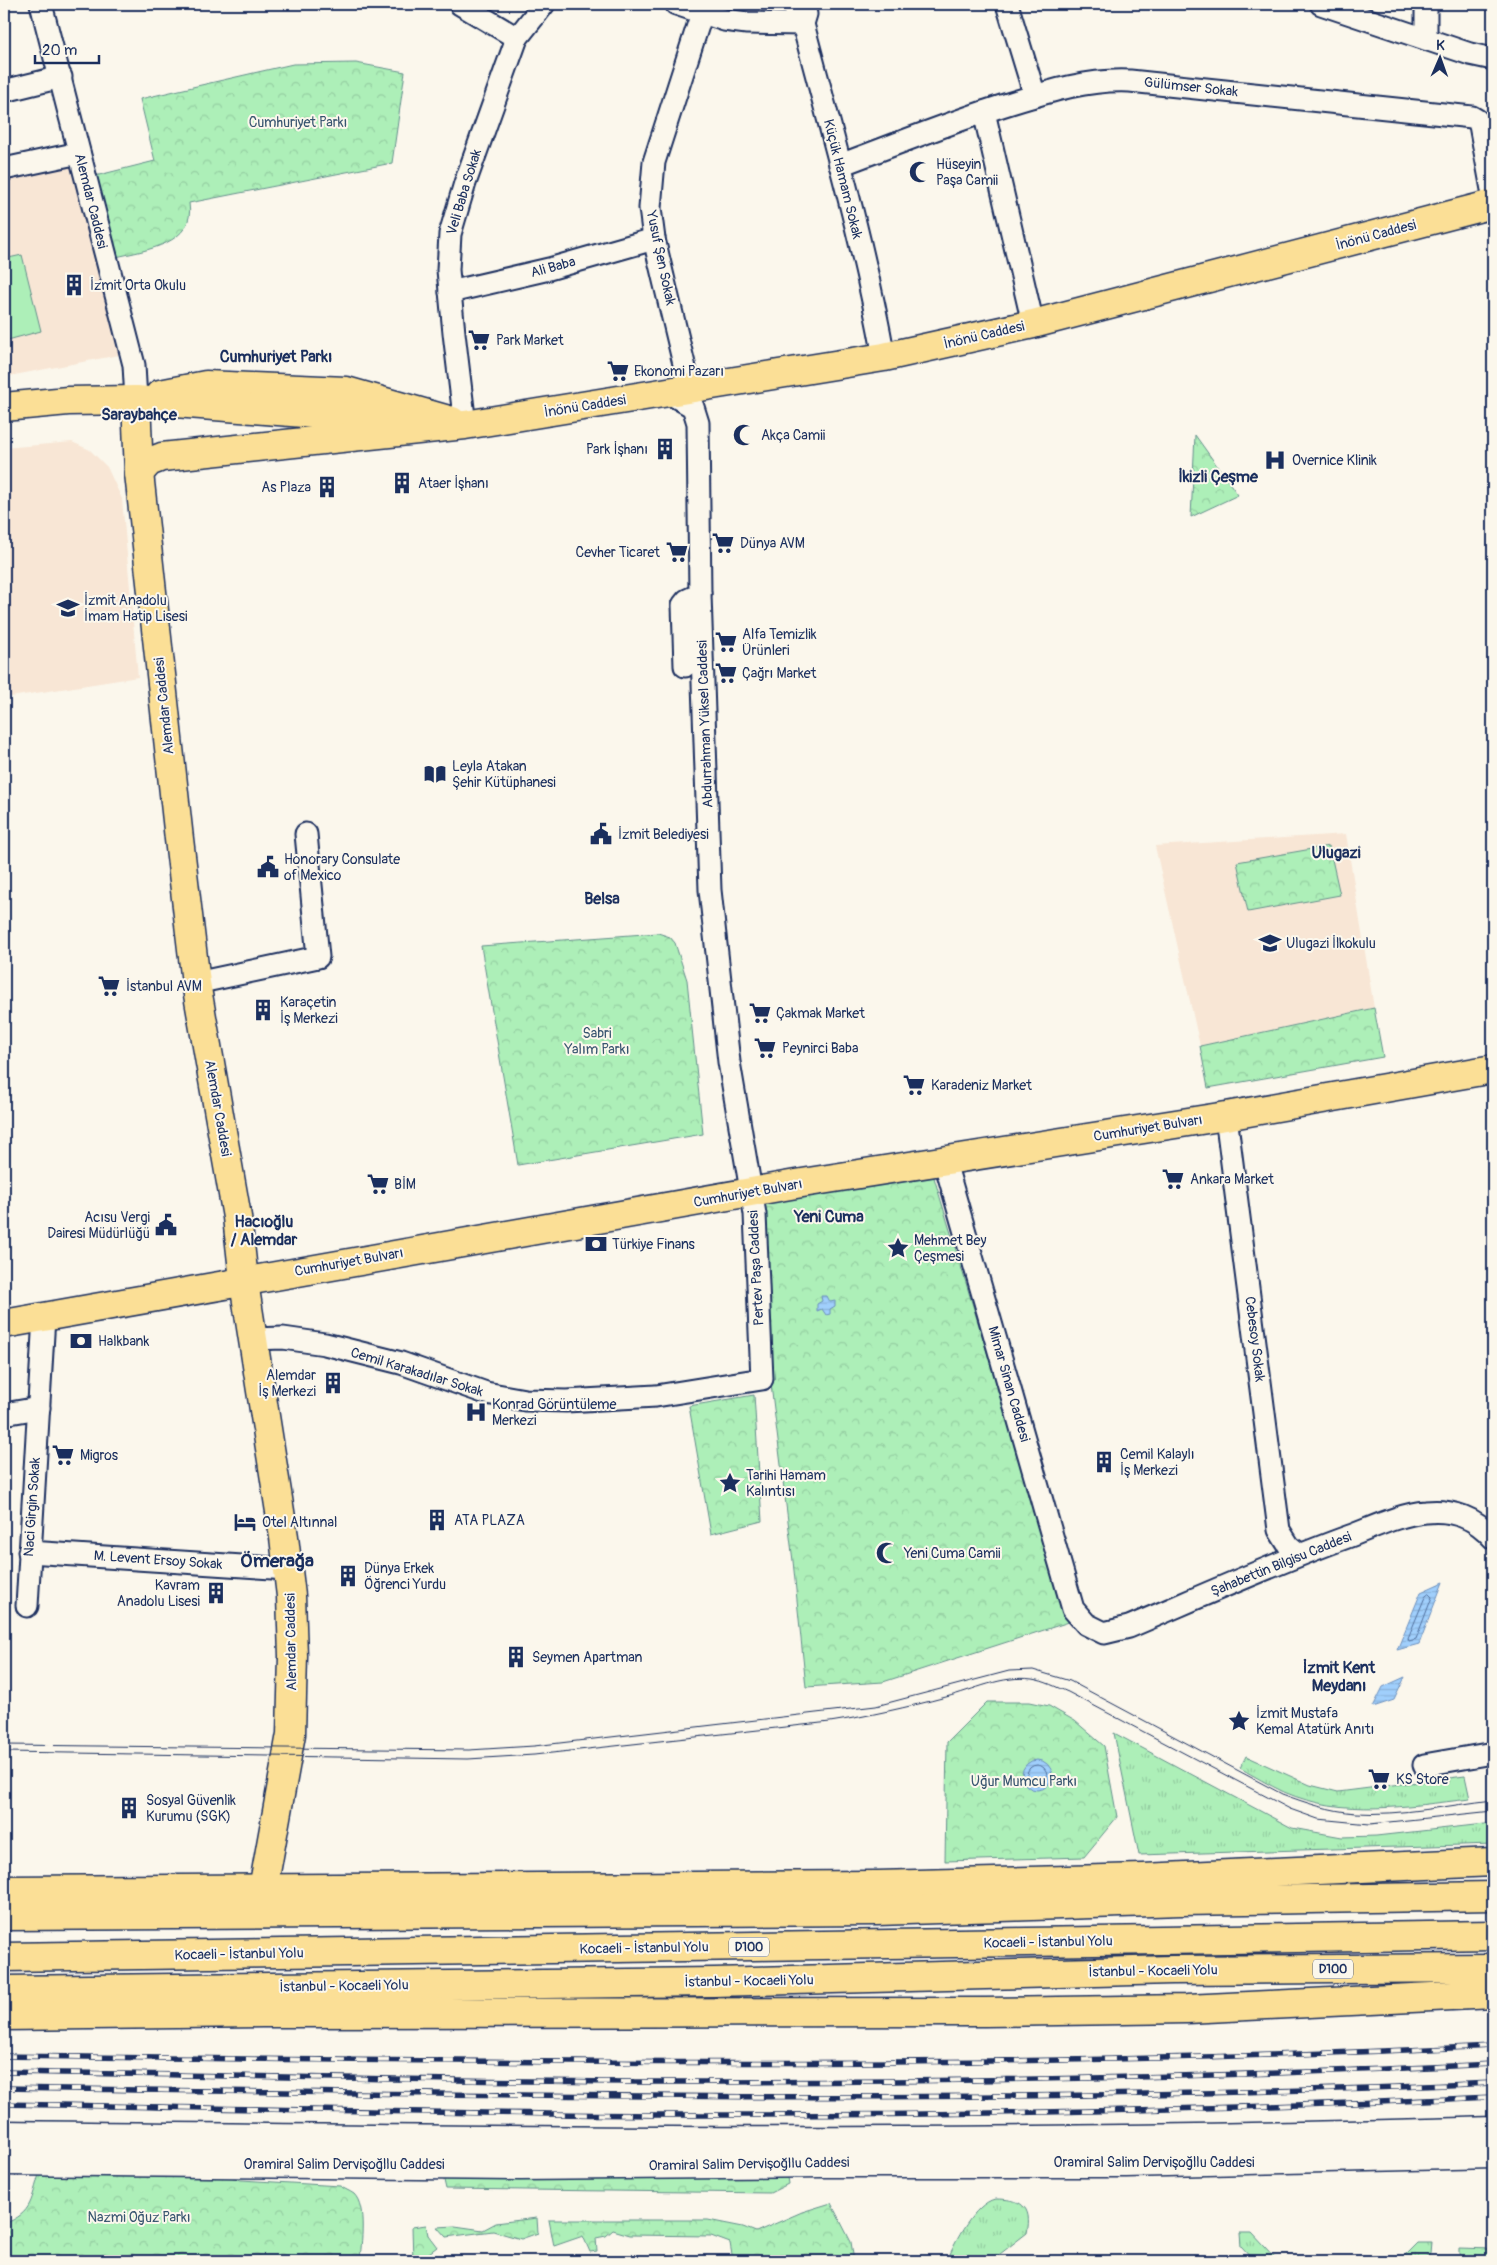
<svg xmlns="http://www.w3.org/2000/svg" width="1497" height="2265" font-family="Pangolin,sans-serif">
<style>
.built{fill:#f8e6d5}
.grass{fill:url(#grass-tufts);stroke:#648f8b}
.forest{fill:url(#forest-crowns);stroke:#648f8b}
.garden{fill:#adefb8;stroke:#648f8b}
.water{fill:url(#water-rules);stroke:#6b8fbd}
.lines{fill:none;stroke-linecap:round;stroke-linejoin:round}
.shore{stroke:#506f9d;stroke-width:1}
.street-casing{stroke:#1b2f5e;stroke-width:25}
.secondary-casing{stroke:#1b2f5e;stroke-width:31}
.primary-casing{stroke:#1b2f5e;stroke-width:31}
.highway-casing{stroke:#1b2f5e;stroke-width:31}
.street{stroke:#fbf7ec;stroke-width:21}
.secondary{stroke:#fbf7ec;stroke-width:28}
.primary{stroke:#fbdf96;stroke-width:28}
.highway{stroke:#fbdf96;stroke-width:28}
.tram{stroke:#1b2f5e;stroke-width:1}
.rail-casing{stroke:#1b2f5e;stroke-width:5.5}
.rail{stroke:#fbf7ec;stroke-width:4;stroke-dasharray:11;stroke-linecap:butt}
.labels{text-anchor:middle;dominant-baseline:central;stroke-width:4;stroke-linejoin:round;paint-order:stroke}
.shield{fill:#fbf7ec;stroke:#5e6b89;stroke-width:1}
.shield-label{font-size:12px;font-weight:bold;fill:#1b2f5e}
.street-label{font-size:14px;fill:#1b2f5e;stroke:#fbf7ec}
.park-label{font-size:14px;fill:#385570;stroke:#fbf7ec}
.poi-label{font-size:14px;fill:#1b2f5e;stroke:#fbf7ec;text-anchor:start}
.quarter-label{font-size:16px;font-weight:bold;fill:#1b2f5e;stroke:#fbf7ec}
.district-label{font-size:19px;font-weight:bold;fill:#1b2f5e;stroke:#fbf7ec}
</style>
<defs>
<pattern id="grass-tufts" width="24" height="20" patternUnits="userSpaceOnUse" patternTransform="scale(1.25)"><rect width="24" height="20" fill="#adefb8"/><path d="M3 7l-1-3M5 7V3M7 7l1-3M15 17l-1-3M17 17v-4M19 17l1-3" fill="none" stroke="#94cda1"/></pattern>
<pattern id="forest-crowns" width="20" height="18" patternUnits="userSpaceOnUse" patternTransform="scale(1.25)"><rect width="20" height="18" fill="#adefb8"/><path d="M2 6a3 3 0 1 1 6 0M12 15a3 3 0 1 1 6 0" fill="none" stroke="#94cda1"/></pattern>
<pattern id="water-rules" width="6" height="5" patternUnits="userSpaceOnUse" patternTransform="scale(1.25)"><rect width="6" height="5" fill="#a0cffc"/><path d="M0 2.5h6" fill="none" stroke="#89b2da"/></pattern>
</defs>
<rect width="100%" height="100%" fill="#fbf7ec"/>
<filter id="ink" filterUnits="userSpaceOnUse"><feTurbulence type="fractalNoise" baseFrequency=".02" numOctaves="2"/><feDisplacementMap in="SourceGraphic" scale="10" xChannelSelector="R" yChannelSelector="G"/><feConvolveMatrix kernelMatrix="1 2 1 2 8 2 1 2 1" color-interpolation-filters="sRGB"/></filter>
<g filter="url(#ink)">
<g class="built">
<path d="M75 161 119 355 4 377V177Z"/>
<path d="M72 442 90 450 107 467 122 499 138 677 4 698V448Z"/>
<path d="M1346 834 1374 1008 1200 1046 1155 846Z"/>
</g>
<g class="grass">
<path d="M1114 1733 1292 1828 1342 1837 1376 1836 1493 1823V1844L1139 1855Z"/>
<path d="M1246 1756 1310 1785 1338 1792 1465 1776 1470 1799C1407 1806 1344 1818 1284 1792 1269 1785 1254 1776 1240 1768Z"/>
<path d="M995 2199C1020 2199 1033 2205 1027 2233L991 2261H947C955 2242 974 2204 995 2199Z"/>
<path d="M1240 2233H1252L1278 2261H1254L1241 2247Z"/>
<path d="M1418 2243H1432L1431 2254 1423 2261H1400Z"/>
<path d="M1459 2248 1493 2249V2261H1467L1459 2254Z"/>
</g>
<g class="forest">
<path d="M356 63 405 72 392 163 189 203C196 244 146 250 116 257L91 177 155 161 140 99 293 64Z"/>
<path d="M1195 435 1238 495 1191 517Z"/>
<path d="M1329 846 1340 895 1248 912 1237 862Z"/>
<path d="M658 933 670 937 675 943 687 980 703 1134 518 1165 481 946Z"/>
<path d="M1374 1008 1383 1057 1208 1088 1200 1046Z"/>
<path d="M932 1171 1069 1622 883 1682 806 1687 793 1561 767 1353 762 1198Z"/>
<path d="M754 1395 762 1521 711 1534 689 1406Z"/>
<path d="M987 1702H1030L1049 1706 1075 1721 1104 1746 1117 1817 1084 1857 945 1861 947 1742Z"/>
<path d="M40 2172 219 2174 241 2180 340 2186C344 2189 350 2191 354 2194 367 2207 361 2244 360 2261H4V2224C34 2212 30 2200 40 2172Z"/>
<path d="M443 2176 787 2177 788 2184 770 2193 446 2189Z"/>
<path d="M831 2203 851 2242 854 2261H733L730 2243 711 2236 630 2235 613 2230 606 2236 596 2238 597 2251 590 2252 583 2236 554 2246 549 2220H708L743 2227 756 2232 802 2212Z"/>
<path d="M537 2218 538 2233 521 2239 493 2231 446 2237 437 2227 455 2226 483 2230 496 2223Z"/>
<path d="M426 2225 428 2235 437 2247 429 2253V2261H413L412 2227Z"/>
</g>
<path class="garden" d="M22 255 41 331 4 341V259Z"/>
<g class="water">
<path d="M821 1296H827L830 1302 835 1301V1306L830 1309V1314L826 1315 822 1309 817 1311V1304L822 1301Z"/>
<path d="M1443 1582 1419 1644 1397 1650 1421 1592Z"/>
<path d="M1405 1677 1394 1700 1373 1707 1383 1687Z"/>
<circle cx="1037" cy="1775" r="15"/>
</g>
<g class="lines">
<g class="shore">
<path d="M1429 1594 1432 1597 1416 1639 1409 1641 1408 1638 1425 1597Z"/>
<circle cx="1037" cy="1775" r="10"/>
</g>
<g class="street-casing">
<g id="street">
<path d="M41 4 134 365 136 400"/>
<path d="M460 4 517 38"/>
<path d="M676 4 724 20 747 23 803 24 806 14"/>
<path d="M793 4 803 24C832 135 864 245 884 357"/>
<path d="M1007 4 1035 96"/>
<path d="M1321 4 1470 54 1493 59"/>
<path d="M1426 39V4"/>
<path d="M4 91 61 77"/>
<path d="M984 112 1033 324"/>
<path d="M840 165C897 144 953 121 1011 103 1050 91 1089 79 1130 81L1472 117 1477 120 1480 125 1493 195"/>
<path d="M4 169 79 153"/>
<path d="M450 292 549 269 654 239"/>
<path d="M690 389 654 239 650 208 654 162 702 13"/>
<path d="M465 425 454 333 448 270 450 234 465 183 517 38 544 4"/>
<path d="M685 666 683 605 687 600 700 594"/>
<path d="M196 983 318 957 306 834"/>
<path d="M1226 1116 1279 1530 1289 1546 1299 1554"/>
<path d="M944 1159 1073 1609 1086 1624 1104 1633 1129 1627C1202 1596 1275 1563 1350 1536 1374 1527 1400 1514 1426 1512 1452 1509 1476 1518 1493 1538"/>
<path d="M252 1339 283 1338 325 1344 401 1363 486 1393 525 1400 566 1401 656 1396 762 1379 755 1214 729 1062 710 890 700 594 698 423 693 407 669 393"/>
<path d="M4 1414 39 1408"/>
<path d="M29 1552 288 1569"/>
<path d="M27 1606 44 1317"/>
<path d="M1424 1765 1493 1753"/>
</g>
</g>
<g class="secondary-casing">
<g id="secondary">
<path d="M4 2135C500 2141 997 2147 1493 2131"/>
<path d="M4 2161 520 2166 822 2163H1126L1493 2154"/>
</g>
</g>
<g class="primary-casing">
<g id="primary">
<path d="M160 394 206 385 346 391 452 421"/>
<path d="M136 400 139 473 179 839 196 983 237 1217 245 1289 284 1537 291 1596 293 1656 291 1734 263 1889 261 1914"/>
<path d="M4 407 68 401 136 400 394 420"/>
<path d="M139 473 149 462 162 457 465 425 884 357 1033 324 1493 204"/>
<path d="M4 1324 796 1184 1226 1116 1493 1069"/>
<path d="M4 1890 877 1885 1143 1878 1493 1862"/>
<path d="M4 1916 877 1911 1181 1901 1493 1896"/>
</g>
</g>
<g class="highway-casing">
<g id="highway">
<path d="M4 1957 1493 1935"/>
<path d="M4 1990 714 1982 1172 1970 1493 1968"/>
<path d="M4 2016 262 2013 985 2012 1187 2009 1493 1994"/>
</g>
</g>
<use href="#street" class="street"/>
<use href="#secondary" class="secondary"/>
<use href="#primary" class="primary"/>
<use href="#highway" class="highway"/>
<g class="tram">
<path d="M4 1745 469 1750 534 1746 876 1706 1009 1671 1033 1670 1070 1681 1282 1794C1306 1803 1330 1811 1356 1813 1401 1816 1449 1805 1493 1800"/>
<path d="M4 1752 468 1759 534 1755 830 1722C869 1716 908 1707 946 1697 974 1690 1002 1675 1032 1679 1045 1681 1056 1687 1068 1692L1290 1809 1318 1819 1370 1824 1493 1811"/>
</g>
<g class="rail-casing">
<g id="rail">
<path d="M4 2056C500 2062 997 2071 1493 2046"/>
<path d="M4 2072C226 2075 448 2082 670 2082 944 2082 1219 2078 1493 2064"/>
<path d="M4 2088C500 2095 997 2106 1493 2083"/>
<path d="M4 2104C226 2108 448 2114 670 2115 944 2116 1219 2110 1493 2097"/>
</g>
</g>
<use href="#rail" class="rail"/>
</g>
</g>
<defs>
<g id="mosque-bare" transform="scale(1.725)"><path d="M3.5-4.9A6 6 0 1 0 3.5 4.9A5 5 0 1 1 3.5-4.9Z" fill="#1b2f5e" stroke="#fbf7ec" stroke-width="2.5" paint-order="stroke"/></g>
<g id="building-bare" transform="scale(1.725)"><path d="M-4-6H4V6H1V3H-1V6H-4ZM-2.5-4.3h1.7v1.8h-1.7ZM.8-4.3h1.7v1.8H.8ZM-2.5-1h1.7V.8h-1.7ZM.8-1h1.7V.8H.8Z" fill="#1b2f5e" stroke="#fbf7ec" stroke-width="2.5" paint-order="stroke"/></g>
<g id="supermarket-bare" transform="scale(1.725)"><path d="M-6-5.5h2.5l.6 2H6L4.5 2H-2.5L-4.4-4H-6ZM-1.5 3.2a1.3 1.3 0 1 0 .1 0ZM3 3.2a1.3 1.3 0 1 0 .1 0Z" fill="#1b2f5e" stroke="#fbf7ec" stroke-width="2.5" paint-order="stroke"/></g>
<g id="hospital-bare" transform="scale(1.725)"><path d="M-5-5h3v3.5h4V-5h3V5h-3V1.5h-4V5h-3Z" fill="#1b2f5e" stroke="#fbf7ec" stroke-width="2.5" paint-order="stroke"/></g>
<g id="school-bare" transform="scale(1.725)"><path d="M0-5L7-2L0 1L-7-2ZM-4 1L0 2.5L4 1V4Q0 6-4 4Z" fill="#1b2f5e" stroke="#fbf7ec" stroke-width="2.5" paint-order="stroke"/></g>
<g id="library-bare" transform="scale(1.725)"><path d="M-6-4Q-3-5.5-.7-3.5V5Q-3 3-6 4ZM6-4Q3-5.5 .7-3.5V5Q3 3 6 4Z" fill="#1b2f5e" stroke="#fbf7ec" stroke-width="2.5" paint-order="stroke"/></g>
<g id="civic-bare" transform="scale(1.725)"><path d="M-.6-6.5H3V-4.5H.6V-3L4-1V1h2V6H-6V1h2V-1L-.6-3ZM-1.2 2.5V6h2.4V2.5Z" fill="#1b2f5e" stroke="#fbf7ec" stroke-width="2.5" paint-order="stroke"/></g>
<g id="bank-bare" transform="scale(1.725)"><path d="M-6-4H6V4H-6ZM0-2.3a2.3 2.3 0 1 0 0 4.6a2.3 2.3 0 1 0 0-4.6Z" fill="#1b2f5e" stroke="#fbf7ec" stroke-width="2.5" paint-order="stroke"/></g>
<g id="sight-bare" transform="scale(1.725)"><path d="M0-6L1.8-2.2L6-1.7L2.9 1.2L3.7 5.4L0 3.3L-3.7 5.4L-2.9 1.2L-6-1.7L-1.8-2.2Z" fill="#1b2f5e" stroke="#fbf7ec" stroke-width="2.5" paint-order="stroke"/></g>
<g id="hotel-bare" transform="scale(1.725)"><path d="M-6-4.5h1.5V1H6V5H4.5V3h-9V5H-6ZM-4 0a1.8 1.8 0 1 1 3.6 0ZM.5 0V-2.5h3Q6-2.5 6 0Z" fill="#1b2f5e" stroke="#fbf7ec" stroke-width="2.5" paint-order="stroke"/></g>
</defs>
<g fill-rule="evenodd">
<use href="#mosque-bare" x="920" y="172"/>
<use href="#building-bare" x="74" y="285"/>
<use href="#supermarket-bare" x="479" y="340"/>
<use href="#supermarket-bare" x="618" y="371"/>
<use href="#mosque-bare" x="744" y="435"/>
<use href="#building-bare" x="665" y="449"/>
<use href="#hospital-bare" x="1275" y="460"/>
<use href="#building-bare" x="402" y="483"/>
<use href="#building-bare" x="327" y="487"/>
<use href="#supermarket-bare" x="723" y="543"/>
<use href="#supermarket-bare" x="677" y="552"/>
<use href="#school-bare" x="68" y="608"/>
<use href="#supermarket-bare" x="726" y="642"/>
<use href="#supermarket-bare" x="726" y="673"/>
<use href="#library-bare" x="435" y="774"/>
<use href="#civic-bare" x="601" y="834"/>
<use href="#civic-bare" x="268" y="867"/>
<use href="#school-bare" x="1270" y="943"/>
<use href="#supermarket-bare" x="109" y="986"/>
<use href="#building-bare" x="263" y="1010"/>
<use href="#supermarket-bare" x="760" y="1013"/>
<use href="#supermarket-bare" x="765" y="1048"/>
<use href="#supermarket-bare" x="914" y="1085"/>
<use href="#supermarket-bare" x="1173" y="1179"/>
<use href="#supermarket-bare" x="378" y="1184"/>
<use href="#civic-bare" x="166" y="1225"/>
<use href="#bank-bare" x="596" y="1244"/>
<use href="#sight-bare" x="898" y="1248"/>
<use href="#bank-bare" x="81" y="1341"/>
<use href="#building-bare" x="333" y="1383"/>
<use href="#hospital-bare" x="476" y="1412"/>
<use href="#supermarket-bare" x="63" y="1455"/>
<use href="#building-bare" x="1104" y="1462"/>
<use href="#sight-bare" x="730" y="1483"/>
<use href="#building-bare" x="437" y="1520"/>
<use href="#hotel-bare" x="245" y="1522"/>
<use href="#mosque-bare" x="887" y="1553"/>
<use href="#building-bare" x="348" y="1576"/>
<use href="#building-bare" x="216" y="1593"/>
<use href="#building-bare" x="516" y="1657"/>
<use href="#sight-bare" x="1239" y="1721"/>
<use href="#supermarket-bare" x="1379" y="1779"/>
<use href="#building-bare" x="129" y="1808"/>
</g>
<g class="labels">
<g class="shield">
<rect x="729" y="1937.5" width="40" height="19" rx="4"/>
<rect x="1313" y="1959.5" width="40" height="19" rx="4"/>
</g>
<g class="shield-label">
<text x="749" y="1947">D100</text>
<text x="1333" y="1969">D100</text>
</g>
<g class="street-label">
<text transform="translate(1191 87) rotate(6)">Gülümser Sokak</text>
<text transform="translate(843 179) rotate(76)">Küçük Hamam Sokak</text>
<text transform="translate(464 192) rotate(-73)">Veli Baba Sokak</text>
<text transform="translate(91 201) rotate(76)">Alemdar Caddesi</text>
<text transform="translate(1376 235) rotate(-15)">İnönü Caddesi</text>
<text transform="translate(661 258) rotate(78)">Yusuf Şen Sokak</text>
<text transform="translate(553 267) rotate(-15)">Ali Baba</text>
<text transform="translate(984 335) rotate(-13)">İnönü Caddesi</text>
<text transform="translate(585 406) rotate(-9)">İnönü Caddesi</text>
<text transform="translate(164 706) rotate(-96)">Alemdar Caddesi</text>
<text transform="translate(705 724) rotate(-92)">Abdurrahman Yüksel Caddesi</text>
<text transform="translate(218 1108) rotate(80)">Alemdar Caddesi</text>
<text transform="translate(1148 1128) rotate(-9)">Cumhuriyet Bulvarı</text>
<text transform="translate(748 1193) rotate(-10)">Cumhuriyet Bulvarı</text>
<text transform="translate(349 1262) rotate(-10)">Cumhuriyet Bulvarı</text>
<text transform="translate(756 1268) rotate(-93)">Pertev Paşa Caddesi</text>
<text transform="translate(1255 1339) rotate(83)">Cebesoy Sokak</text>
<text transform="translate(417 1372) rotate(17)">Cemil Karakadılar Sokak</text>
<text transform="translate(1009 1384) rotate(74)">Mimar Sinan Caddesi</text>
<text transform="translate(32 1507) rotate(-86)">Naci Girgin Sokak</text>
<text transform="translate(158 1560) rotate(4)">M. Levent Ersoy Sokak</text>
<text transform="translate(1281 1564) rotate(-22)">Şahabettin Bilgisu Caddesi</text>
<text transform="translate(291 1642) rotate(-91)">Alemdar Caddesi</text>
<text transform="translate(1048 1942) rotate(-1)">Kocaeli - İstanbul Yolu</text>
<text transform="translate(644 1948) rotate(-1)">Kocaeli - İstanbul Yolu</text>
<text transform="translate(239 1954) rotate(-1)">Kocaeli - İstanbul Yolu</text>
<text transform="translate(1153 1971) rotate(-1)">İstanbul - Kocaeli Yolu</text>
<text transform="translate(749 1981) rotate(-1)">İstanbul - Kocaeli Yolu</text>
<text transform="translate(344 1986) rotate(-1)">İstanbul - Kocaeli Yolu</text>
<text x="1154" y="2162">Oramiral Salim Dervişoğllu Caddesi</text>
<text x="344" y="2164">Oramiral Salim Dervişoğllu Caddesi</text>
<text transform="translate(749 2164) rotate(-1)">Oramiral Salim Dervişoğllu Caddesi</text>
</g>
<g class="park-label">
<text x="298" y="122">Cumhuriyet Parkı</text>
<text x="597" y="1033">Sabri<tspan x="597" dy="16">Yalım Parkı</tspan></text>
<text x="1024" y="1781">Uğur Mumcu Parkı</text>
<text x="139" y="2217">Nazmi Oğuz Parkı</text>
</g>
<g class="poi-label">
<text x="936" y="164">Hüseyin<tspan x="936" dy="16">Paşa Camii</tspan></text>
<text x="90" y="285">İzmit Orta Okulu</text>
<text x="496" y="340">Park Market</text>
<text x="634" y="371">Ekonomi Pazarı</text>
<text x="761" y="435">Akça Camii</text>
<text x="648" y="449" text-anchor="end">Park İşhanı</text>
<text x="1292" y="460">Overnice Klinik</text>
<text x="418" y="483">Ataer İşhanı</text>
<text x="311" y="487" text-anchor="end">As Plaza</text>
<text x="740" y="543">Dünya AVM</text>
<text x="660" y="552" text-anchor="end">Cevher Ticaret</text>
<text x="84" y="600">İzmit Anadolu<tspan x="84" dy="16">İmam Hatip Lisesi</tspan></text>
<text x="742" y="634">Alfa Temizlik<tspan x="742" dy="16">Ürünleri</tspan></text>
<text x="742" y="673">Çağrı Market</text>
<text x="452" y="766">Leyla Atakan<tspan x="452" dy="16">Şehir Kütüphanesi</tspan></text>
<text x="618" y="834">İzmit Belediyesi</text>
<text x="284" y="859">Honorary Consulate<tspan x="284" dy="16">of Mexico</tspan></text>
<text x="1286" y="943">Ulugazi İlkokulu</text>
<text x="126" y="986">İstanbul AVM</text>
<text x="280" y="1002">Karaçetin<tspan x="280" dy="16">İş Merkezi</tspan></text>
<text x="776" y="1013">Çakmak Market</text>
<text x="782" y="1048">Peynirci Baba</text>
<text x="931" y="1085">Karadeniz Market</text>
<text x="1190" y="1179">Ankara Market</text>
<text x="394" y="1184">BİM</text>
<text x="150" y="1217" text-anchor="end">Acısu Vergi<tspan x="150" dy="16">Dairesi Müdürlüğü</tspan></text>
<text x="914" y="1240">Mehmet Bey<tspan x="914" dy="16">Çeşmesi</tspan></text>
<text x="612" y="1244">Türkiye Finans</text>
<text x="98" y="1341">Halkbank</text>
<text x="316" y="1375" text-anchor="end">Alemdar<tspan x="316" dy="16">İş Merkezi</tspan></text>
<text x="492" y="1404">Konrad Görüntüleme<tspan x="492" dy="16">Merkezi</tspan></text>
<text x="1120" y="1454">Cemil Kalaylı<tspan x="1120" dy="16">İş Merkezi</tspan></text>
<text x="80" y="1455">Migros</text>
<text x="746" y="1475">Tarihi Hamam<tspan x="746" dy="16">Kalıntısı</tspan></text>
<text x="454" y="1520">ATA PLAZA</text>
<text x="262" y="1522">Otel Altınnal</text>
<text x="904" y="1553">Yeni Cuma Camii</text>
<text x="364" y="1568">Dünya Erkek<tspan x="364" dy="16">Öğrenci Yurdu</tspan></text>
<text x="200" y="1585" text-anchor="end">Kavram<tspan x="200" dy="16">Anadolu Lisesi</tspan></text>
<text x="532" y="1657">Seymen Apartman</text>
<text x="1256" y="1713">İzmit Mustafa<tspan x="1256" dy="16">Kemal Atatürk Anıtı</tspan></text>
<text x="1396" y="1779">KS Store</text>
<text x="146" y="1800">Sosyal Güvenlik<tspan x="146" dy="16">Kurumu (SGK)</tspan></text>
</g>
<g class="quarter-label">
<text x="276" y="357">Cumhuriyet Parkı</text>
<text x="139" y="415">Saraybahçe</text>
<text x="1218" y="477">İkizli Çeşme</text>
<text x="1336" y="853">Ulugazi</text>
<text x="602" y="899">Belsa</text>
<text x="829" y="1217">Yeni Cuma</text>
<text x="264" y="1222">Hacıoğlu<tspan x="264" dy="18">/ Alemdar</tspan></text>
<text x="1339" y="1668">İzmit Kent<tspan x="1339" dy="18">Meydanı</tspan></text>
</g>
<g class="district-label">
<text x="277" y="1561">Ömerağa</text>
</g>
</g>
<rect width="1497" height="2265" fill="none" stroke="#fbf7ec" stroke-width="20"/>
<rect x="10" y="10" width="1477" height="2245" fill="none" stroke="#1b2f5e" stroke-width="2" filter="url(#ink)"/>
<g transform="translate(1440 58) rotate(2)" stroke="#fbf7ec" stroke-width="4" paint-order="stroke">
<path d="M0-4L9 19L0 12L-9 19Z" fill="#1b2f5e"/>
<text y="-8" font-size="14" font-weight="bold" text-anchor="middle" fill="#1b2f5e">K</text>
</g>
<path d="M35 55v8h64v-8" fill="none" stroke="#1b2f5e" stroke-width="2.5"/>
<text x="42" y="55" font-size="15" fill="#1b2f5e" stroke="#fbf7ec" stroke-width="4" paint-order="stroke">20 m</text>
</svg>
